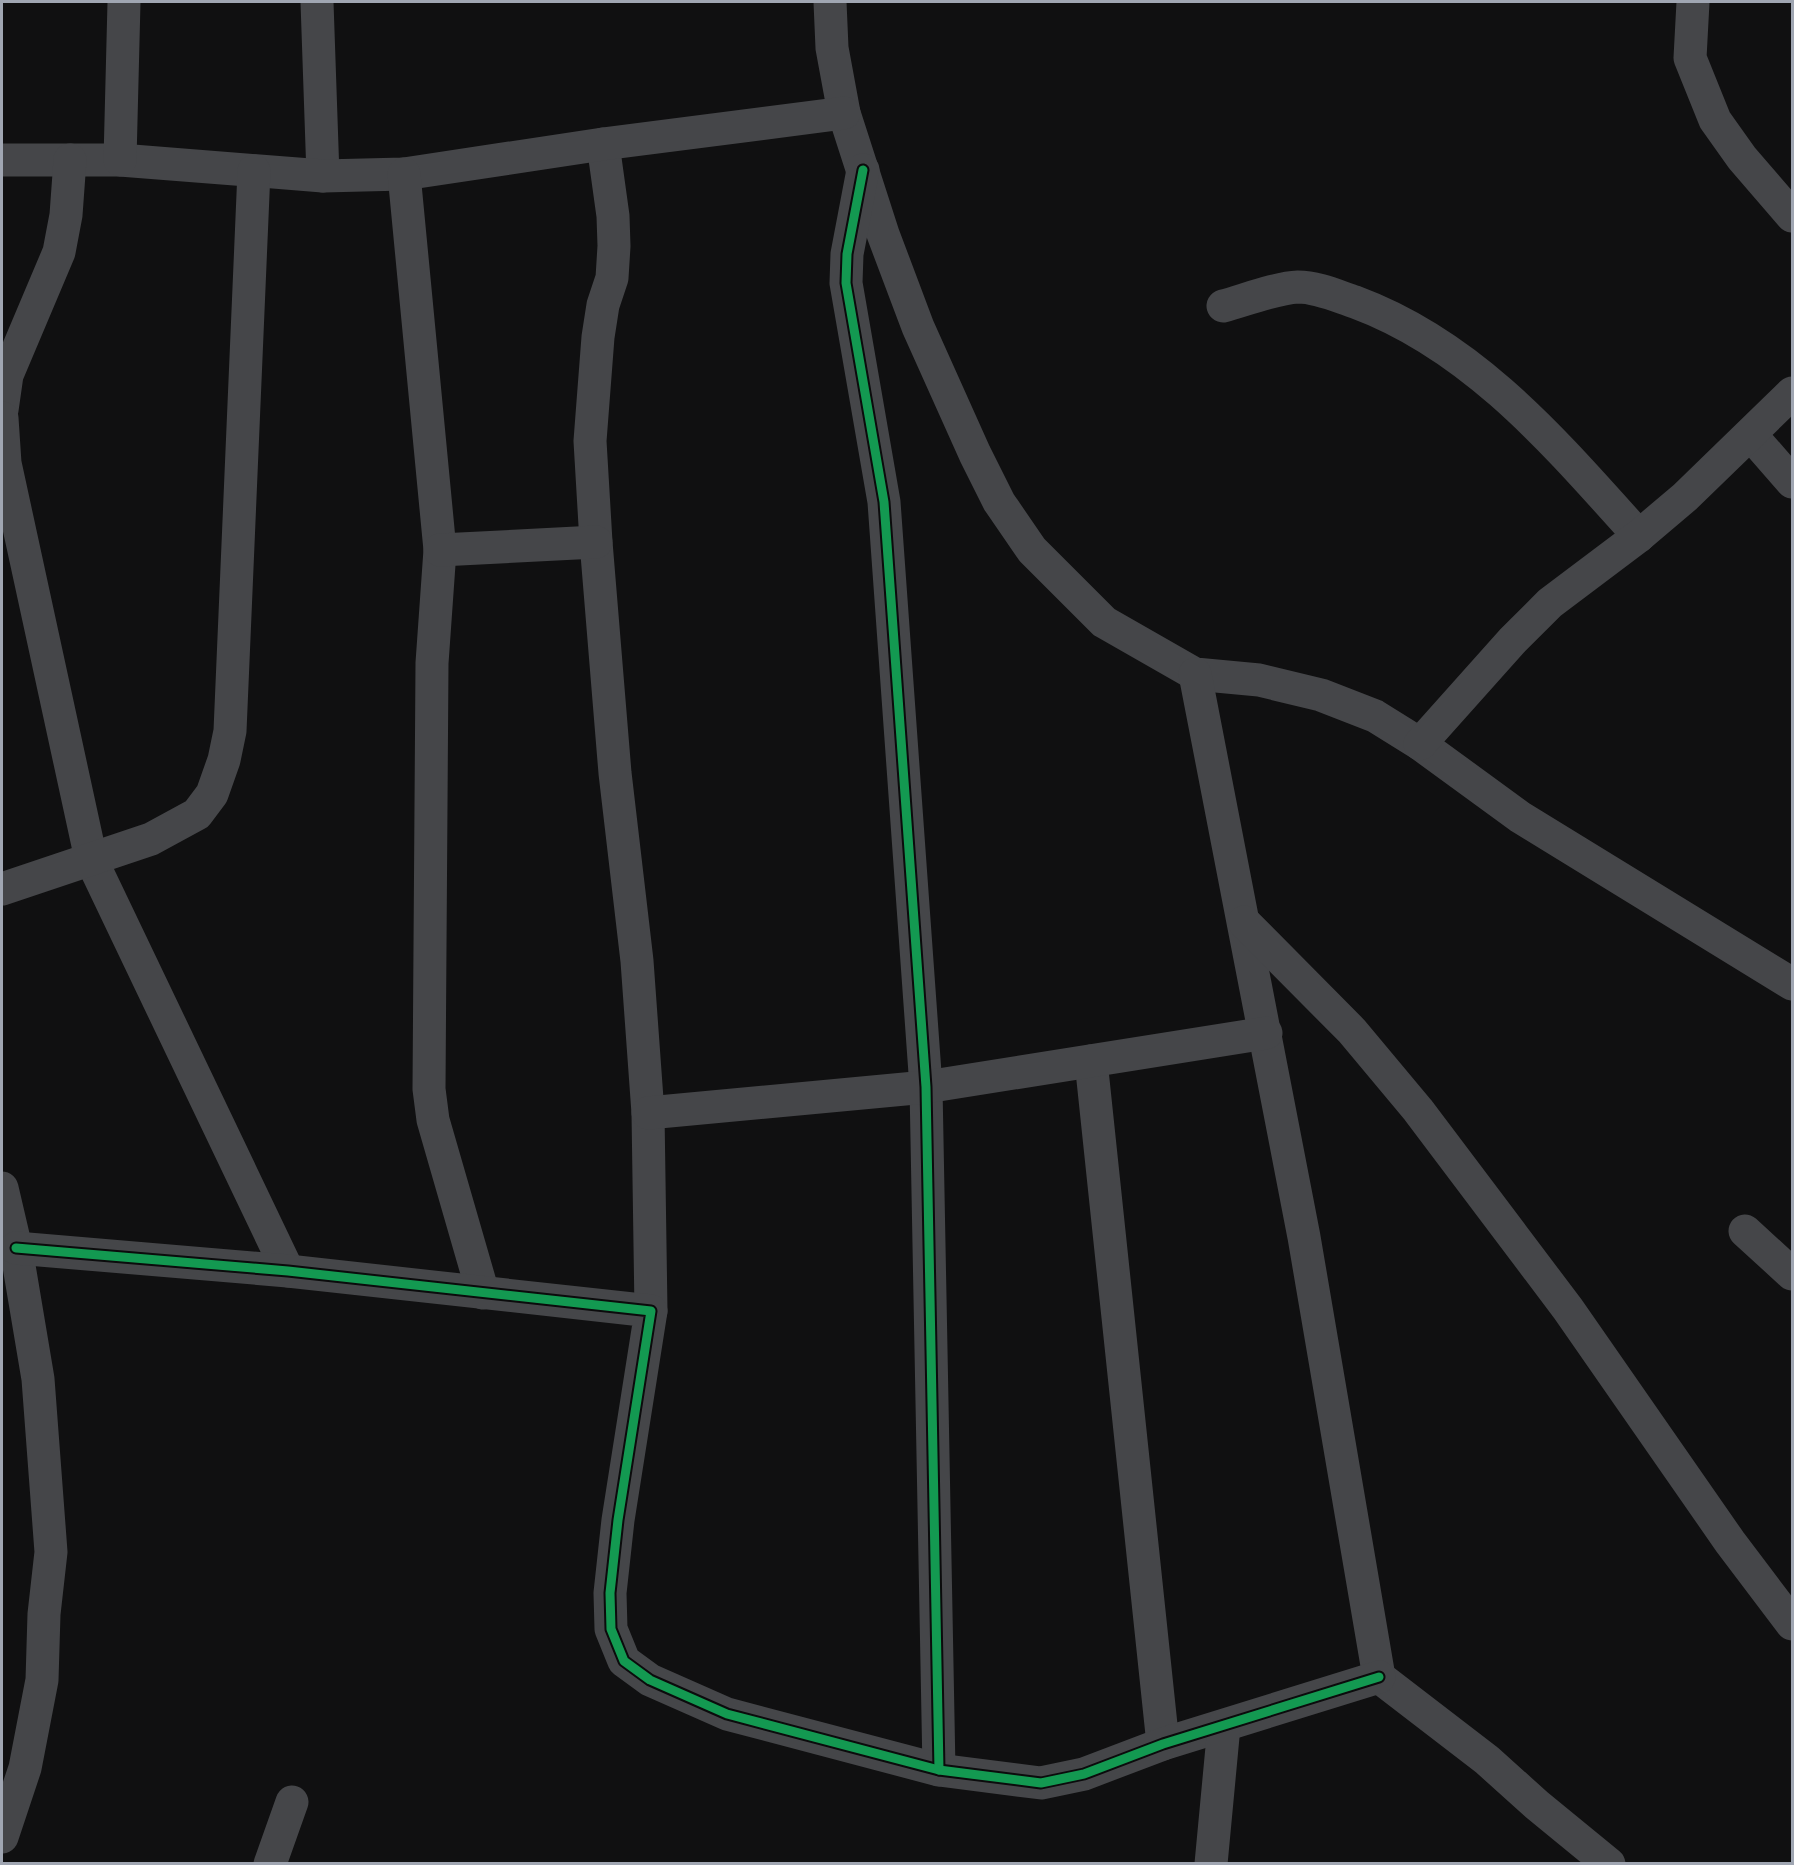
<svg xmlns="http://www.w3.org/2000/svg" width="1794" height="1865" font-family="'Archivo Narrow',sans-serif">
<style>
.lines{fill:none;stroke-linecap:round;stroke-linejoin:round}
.minor{stroke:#454649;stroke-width:33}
.cycleway-casing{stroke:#0b0b0c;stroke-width:13}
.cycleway{stroke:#139951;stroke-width:9}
</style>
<rect width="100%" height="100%" fill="#101011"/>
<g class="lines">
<g class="minor">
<path d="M317 2 323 176"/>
<path d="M830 2 832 48 844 113 883 234 918 327 975 454 999 502 1032 550 1104 622 1195 674 1259 680 1321 695 1375 716 1420 744 1520 817 1792 984"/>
<path d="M1693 2 1690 58 1715 120 1742 158 1792 216"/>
<path d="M603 144 613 216 614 246 612 278 603 305 598 337 590 441 596 542 615 773 637 961 648 1113 651 1311"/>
<path d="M2 160H120L323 176 404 174 603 144 844 113"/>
<path d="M120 160 124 2"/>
<path d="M863 170 847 254 846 283 884 502 926 1087 939 1770"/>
<path d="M404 174 440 550 432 663 429 1089 433 1120 483 1293"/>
<path d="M1223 306C1245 300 1276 288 1298 287 1317 287 1337 296 1355 302 1474 346 1556 444 1639 536"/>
<path d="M2 410 7 375 59 252 66 215 70 160"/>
<path d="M2 418 5 463 91 859 288 1271"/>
<path d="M1751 435 1792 482"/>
<path d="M440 550 596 542"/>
<path d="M1195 674 1304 1237 1379 1677 1487 1760 1537 1805 1609 1864"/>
<path d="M1420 744 1512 641 1550 603 1639 536 1685 497 1792 393"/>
<path d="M2 889 151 839 197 814 212 794 224 760 230 731 254 171"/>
<path d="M1244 922 1352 1031 1418 1110 1568 1309 1730 1542 1792 1624"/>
<path d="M1091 1061 1163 1744"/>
<path d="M648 1113 926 1087 1266 1033"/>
<path d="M2 1188 16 1248 38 1379 51 1552 44 1614 42 1680 25 1768 2 1837"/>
<path d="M1745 1231 1792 1274"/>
<path d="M16 1248 288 1271 651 1311 618 1520 610 1593 611 1629 624 1661 650 1680 727 1714 939 1770 1041 1783 1084 1774 1163 1744 1379 1677"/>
<path d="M270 1864 292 1802"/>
<path d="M1211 1864 1224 1726"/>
</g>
<g class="cycleway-casing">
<g id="cycleway">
<path d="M863 170 847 254 846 283 884 502 926 1087 939 1770"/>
<path d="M16 1248 288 1271 651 1311 618 1520 610 1593 611 1629 624 1661 650 1680 727 1714 939 1770 1041 1783 1084 1774 1163 1744 1379 1677"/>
</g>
</g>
<use href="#cycleway" class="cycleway"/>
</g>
<rect width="1794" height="1865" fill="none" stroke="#a0a6b2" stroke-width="6"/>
</svg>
